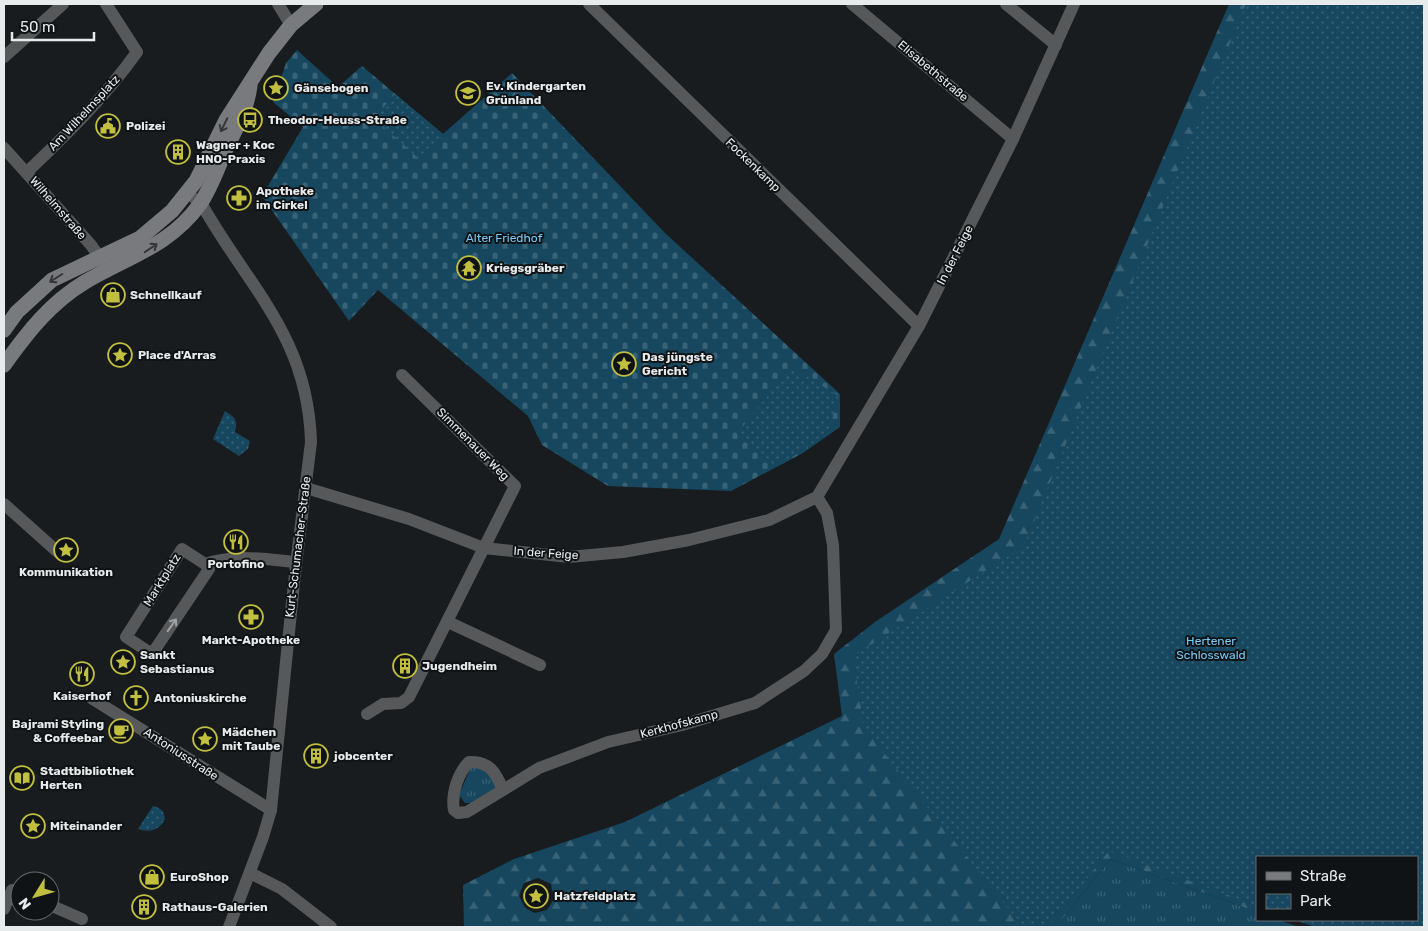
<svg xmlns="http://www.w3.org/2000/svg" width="1428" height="931" font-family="Rubik,sans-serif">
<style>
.grass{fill:url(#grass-tufts)}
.forest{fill:url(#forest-firs);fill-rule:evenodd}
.cemetery{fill:url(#cemetery-stones)}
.park{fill:url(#park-dots)}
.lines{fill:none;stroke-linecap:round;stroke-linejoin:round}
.street{stroke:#575859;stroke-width:12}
.secondary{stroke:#797a7d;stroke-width:15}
.oneway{stroke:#343739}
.oneway2{stroke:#a0a2a2}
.labels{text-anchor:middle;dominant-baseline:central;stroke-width:4;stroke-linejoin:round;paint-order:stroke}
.street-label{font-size:12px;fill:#e8ebec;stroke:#0f1315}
.poi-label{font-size:12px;font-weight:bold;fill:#e8ebec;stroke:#0f1315;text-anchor:start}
.park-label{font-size:12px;fill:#78c9f6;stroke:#0f1315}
</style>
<defs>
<pattern id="grass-tufts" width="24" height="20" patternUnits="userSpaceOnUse" patternTransform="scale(1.25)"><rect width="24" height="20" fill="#16475f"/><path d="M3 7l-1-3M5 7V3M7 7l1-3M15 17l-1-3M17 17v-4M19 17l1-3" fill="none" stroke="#386276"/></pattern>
<pattern id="forest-firs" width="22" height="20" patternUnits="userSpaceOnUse" patternTransform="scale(1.25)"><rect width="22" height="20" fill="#16475f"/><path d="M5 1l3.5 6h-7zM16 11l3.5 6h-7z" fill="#386276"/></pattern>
<pattern id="cemetery-stones" width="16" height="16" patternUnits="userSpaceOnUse" patternTransform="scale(1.25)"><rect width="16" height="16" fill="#16475f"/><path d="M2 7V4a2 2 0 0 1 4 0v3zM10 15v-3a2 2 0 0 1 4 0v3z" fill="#386276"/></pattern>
<pattern id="park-dots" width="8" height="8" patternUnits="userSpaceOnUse" patternTransform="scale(1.25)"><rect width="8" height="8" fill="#16475f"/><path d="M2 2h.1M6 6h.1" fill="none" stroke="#386276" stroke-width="1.8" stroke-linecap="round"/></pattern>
</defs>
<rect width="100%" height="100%" fill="#181c1e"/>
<g class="grass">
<path d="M471 767H485L498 789 472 803H465L459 795Z"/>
<path d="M1110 859 1257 912V920H1279L1299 927H1056Z"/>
</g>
<path class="forest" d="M1229 4H1424L1257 857V912L1110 859 1056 927H464L463 885 514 859 625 822 842 716 834 654 875 622 999 539ZM538 878 551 884 554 899 547 910 535 913 525 908 519 896 524 883Z"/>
<path class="cemetery" d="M297 50 338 87 362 66 443 134 512 73 665 233 840 394V427L803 453 731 491 608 486 542 445 528 416 378 290 349 321 262 196 303 127 273 102 286 63Z"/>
<g class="park">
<path d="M1246 4H1424V927H1315L1295 920H1417V857H1257V906L1109 851 1048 927H1023L864 728 853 656 1024 546Z"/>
<path d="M395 94 443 134 418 158 374 118Z"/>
<path d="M791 367 837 395 830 431 800 453 774 465 739 431Z"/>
<path d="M225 411C235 417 238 420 235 432L250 441 248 449 239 456 213 439Z"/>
<path d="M153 806C161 808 164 811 165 819 159 830 151 833 138 829Z"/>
</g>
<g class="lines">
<g class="street">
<path d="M278 4 291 25"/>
<path d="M589 4 919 326"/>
<path d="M852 4 1013 139"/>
<path d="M1006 4 1056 45"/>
<path d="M4 57 63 4"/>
<path d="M4 148 91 245 105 265"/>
<path d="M27 172C67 134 105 97 137 52L106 4"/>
<path d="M195 199 201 203C248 287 308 336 311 442L295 573 271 810 263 837 229 927"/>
<path d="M306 488 409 519 484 548 569 557 623 552 689 540 769 520 817 497 919 326 1013 139 1074 4"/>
<path d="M4 504 60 554"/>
<path d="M205 564 209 569 152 654 126 637 182 549 205 564C237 554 262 559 296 562"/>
<path d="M448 622 540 665"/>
<path d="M91 698 271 810"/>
<path d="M367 714 383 704 401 703 409 697 515 486 402 375"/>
<path d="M503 790C496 773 490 761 469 762 458 773 451 794 454 810L458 813 467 812 539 768 608 742 682 725 755 703 804 671 822 654 836 630 833 545 827 513 817 497"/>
<path d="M250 873 282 889 331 927"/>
<path d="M50 905 82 919"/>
<path d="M4 909 12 890"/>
</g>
<g class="secondary">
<path d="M4 330 17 312 52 280 140 238 172 211 196 181 226 120 269 53 291 25 316 4"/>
<path d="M4 365C27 333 50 303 85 282 127 257 170 246 200 204 211 188 218 167 226 149 236 128 247 110 250 86"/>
</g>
</g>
<defs><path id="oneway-shaft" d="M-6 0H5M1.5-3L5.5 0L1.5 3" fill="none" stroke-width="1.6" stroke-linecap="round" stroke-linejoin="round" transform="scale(1.25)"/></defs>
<g class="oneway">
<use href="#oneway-shaft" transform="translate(224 125) rotate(116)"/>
<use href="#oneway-shaft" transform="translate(151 248) rotate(-34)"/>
<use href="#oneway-shaft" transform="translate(56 278) rotate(148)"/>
</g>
<use class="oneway2" href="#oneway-shaft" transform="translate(172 625) rotate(-55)"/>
<defs>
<g id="sight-ring" transform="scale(1.25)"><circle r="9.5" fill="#0f1315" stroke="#c1be40" stroke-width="1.5"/><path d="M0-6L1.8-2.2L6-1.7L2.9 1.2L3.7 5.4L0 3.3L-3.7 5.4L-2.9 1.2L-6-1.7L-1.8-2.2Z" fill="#c1be40"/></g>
<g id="school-ring" transform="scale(1.25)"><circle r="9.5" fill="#0f1315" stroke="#c1be40" stroke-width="1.5"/><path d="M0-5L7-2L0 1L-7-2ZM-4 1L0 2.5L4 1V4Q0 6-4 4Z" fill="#c1be40"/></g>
<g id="bus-ring" transform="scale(1.25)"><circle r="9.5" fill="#0f1315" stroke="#c1be40" stroke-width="1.5"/><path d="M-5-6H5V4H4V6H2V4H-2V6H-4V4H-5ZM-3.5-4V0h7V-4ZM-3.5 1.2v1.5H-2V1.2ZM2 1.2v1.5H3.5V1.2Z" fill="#c1be40"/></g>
<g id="civic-ring" transform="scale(1.25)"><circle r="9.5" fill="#0f1315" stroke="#c1be40" stroke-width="1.5"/><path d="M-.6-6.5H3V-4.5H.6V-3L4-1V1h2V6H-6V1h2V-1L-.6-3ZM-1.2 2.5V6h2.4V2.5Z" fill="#c1be40"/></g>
<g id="building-ring" transform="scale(1.25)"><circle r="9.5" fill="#0f1315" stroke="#c1be40" stroke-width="1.5"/><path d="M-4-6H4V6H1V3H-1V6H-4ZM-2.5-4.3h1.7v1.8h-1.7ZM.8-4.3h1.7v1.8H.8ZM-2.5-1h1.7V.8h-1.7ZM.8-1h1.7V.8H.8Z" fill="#c1be40"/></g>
<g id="pharmacy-ring" transform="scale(1.25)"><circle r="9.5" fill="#0f1315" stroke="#c1be40" stroke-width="1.5"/><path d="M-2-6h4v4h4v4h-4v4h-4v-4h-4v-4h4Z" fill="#c1be40"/></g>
<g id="temple-ring" transform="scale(1.25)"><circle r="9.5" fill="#0f1315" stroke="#c1be40" stroke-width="1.5"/><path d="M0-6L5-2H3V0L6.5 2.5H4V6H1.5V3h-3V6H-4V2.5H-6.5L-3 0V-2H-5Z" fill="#c1be40"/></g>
<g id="shop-ring" transform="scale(1.25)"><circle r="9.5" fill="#0f1315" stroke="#c1be40" stroke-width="1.5"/><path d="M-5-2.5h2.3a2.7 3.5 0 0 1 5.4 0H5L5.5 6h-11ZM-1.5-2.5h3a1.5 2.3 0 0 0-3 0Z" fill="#c1be40"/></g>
<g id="restaurant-ring" transform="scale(1.25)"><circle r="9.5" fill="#0f1315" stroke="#c1be40" stroke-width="1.5"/><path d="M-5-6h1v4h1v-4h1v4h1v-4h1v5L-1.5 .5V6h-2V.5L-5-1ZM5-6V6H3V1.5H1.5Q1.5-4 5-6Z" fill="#c1be40"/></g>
<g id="church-ring" transform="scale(1.25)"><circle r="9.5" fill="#0f1315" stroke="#c1be40" stroke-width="1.5"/><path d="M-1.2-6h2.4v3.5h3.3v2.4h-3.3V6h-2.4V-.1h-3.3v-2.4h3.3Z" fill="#c1be40"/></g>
<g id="cafe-ring" transform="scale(1.25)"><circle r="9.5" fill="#0f1315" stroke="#c1be40" stroke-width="1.5"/><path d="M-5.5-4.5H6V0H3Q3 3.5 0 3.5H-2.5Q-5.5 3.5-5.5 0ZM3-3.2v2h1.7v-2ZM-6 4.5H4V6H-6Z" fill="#c1be40"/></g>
<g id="library-ring" transform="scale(1.25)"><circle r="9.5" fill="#0f1315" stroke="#c1be40" stroke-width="1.5"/><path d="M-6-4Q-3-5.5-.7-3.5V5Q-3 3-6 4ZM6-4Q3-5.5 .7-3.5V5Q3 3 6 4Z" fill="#c1be40"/></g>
</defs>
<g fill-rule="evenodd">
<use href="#sight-ring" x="276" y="88"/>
<use href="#school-ring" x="468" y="93"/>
<use href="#bus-ring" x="250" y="120"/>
<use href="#civic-ring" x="108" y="126"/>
<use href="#building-ring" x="178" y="152"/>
<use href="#pharmacy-ring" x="239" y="198"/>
<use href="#temple-ring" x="469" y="268"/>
<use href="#shop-ring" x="113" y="295"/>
<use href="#sight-ring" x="120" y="355"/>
<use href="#sight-ring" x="624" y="364"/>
<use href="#restaurant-ring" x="236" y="542"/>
<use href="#sight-ring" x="66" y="550"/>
<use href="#pharmacy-ring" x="251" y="617"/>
<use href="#sight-ring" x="123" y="662"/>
<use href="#building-ring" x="405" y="666"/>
<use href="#restaurant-ring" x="82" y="674"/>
<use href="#church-ring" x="136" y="698"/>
<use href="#cafe-ring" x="121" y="731"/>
<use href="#sight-ring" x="205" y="739"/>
<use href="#building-ring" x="316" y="756"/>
<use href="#library-ring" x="22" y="778"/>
<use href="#sight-ring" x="33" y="826"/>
<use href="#shop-ring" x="152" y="877"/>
<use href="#sight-ring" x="536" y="896"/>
<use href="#building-ring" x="144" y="907"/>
</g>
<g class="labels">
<g class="street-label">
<text transform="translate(933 71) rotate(40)">Elisabethstraße</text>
<text transform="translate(84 113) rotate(-47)">Am Wilhelmsplatz</text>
<text transform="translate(753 165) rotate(44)">Fockenkamp</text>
<text transform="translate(58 208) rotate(49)">Wilhelmstraße</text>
<text transform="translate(955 255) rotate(-63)">In der Feige</text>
<text transform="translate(473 444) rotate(45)">Simmenauer Weg</text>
<text transform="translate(298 547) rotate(-83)">Kurt-Schumacher-Straße</text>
<text transform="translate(546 553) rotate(4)">In der Feige</text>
<text transform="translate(162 580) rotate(-58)">Marktplatz</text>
<text transform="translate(679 724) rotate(-15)">Kerkhofskamp</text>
<text transform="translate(181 754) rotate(33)">Antoniusstraße</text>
</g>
<g class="poi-label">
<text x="486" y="86">Ev. Kindergarten<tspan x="486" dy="14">Grünland</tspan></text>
<text x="294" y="88">Gänsebogen</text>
<text x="268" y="120">Theodor-Heuss-Straße</text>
<text x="126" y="126">Polizei</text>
<text x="196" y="145">Wagner + Koc<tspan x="196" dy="14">HNO-Praxis</tspan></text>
<text x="256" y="191">Apotheke<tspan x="256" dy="14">im Cirkel</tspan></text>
<text x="486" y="268">Kriegsgräber</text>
<text x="130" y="295">Schnellkauf</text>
<text x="138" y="355">Place d'Arras</text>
<text x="642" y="357">Das jüngste<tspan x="642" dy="14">Gericht</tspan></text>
<text x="236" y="564" text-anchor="middle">Portofino</text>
<text x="66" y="572" text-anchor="middle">Kommunikation</text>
<text x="251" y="640" text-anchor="middle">Markt-Apotheke</text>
<text x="140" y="655">Sankt<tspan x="140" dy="14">Sebastianus</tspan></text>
<text x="422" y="666">Jugendheim</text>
<text x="82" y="696" text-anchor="middle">Kaiserhof</text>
<text x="154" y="698">Antoniuskirche</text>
<text x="104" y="724" text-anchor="end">Bajrami Styling<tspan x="104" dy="14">&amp; Coffeebar</tspan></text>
<text x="222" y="732">Mädchen<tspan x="222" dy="14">mit Taube</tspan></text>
<text x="334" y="756">jobcenter</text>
<text x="40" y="771">Stadtbibliothek<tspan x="40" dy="14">Herten</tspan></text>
<text x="50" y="826">Miteinander</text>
<text x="170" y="877">EuroShop</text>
<text x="554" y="896">Hatzfeldplatz</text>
<text x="162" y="907">Rathaus-Galerien</text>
</g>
<g class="park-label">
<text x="504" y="238">Alter Friedhof</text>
<text x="1211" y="641">Hertener<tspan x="1211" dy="14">Schlosswald</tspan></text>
</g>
</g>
<rect width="1428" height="931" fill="none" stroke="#e8ebec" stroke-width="10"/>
<rect x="1256" y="856" width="162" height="65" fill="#0f1315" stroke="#66696b"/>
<rect x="1266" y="872" width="25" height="8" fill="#797a7d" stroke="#66696b"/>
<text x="1300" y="881" font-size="15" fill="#e8ebec">Straße</text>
<rect x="1266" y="894" width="25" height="15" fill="url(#park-dots)" stroke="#66696b"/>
<text x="1300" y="906" font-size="15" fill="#e8ebec">Park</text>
<g transform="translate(35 896) rotate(233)"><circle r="24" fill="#0f1315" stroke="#66696b"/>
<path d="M0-4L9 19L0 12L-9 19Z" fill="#c1be40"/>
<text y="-8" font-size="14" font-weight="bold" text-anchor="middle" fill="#e8ebec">N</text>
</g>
<path d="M12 32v8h82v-8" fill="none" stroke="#e8ebec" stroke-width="2.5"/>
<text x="20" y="32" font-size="15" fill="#e8ebec" stroke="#0f1315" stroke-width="4" paint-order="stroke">50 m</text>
</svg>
